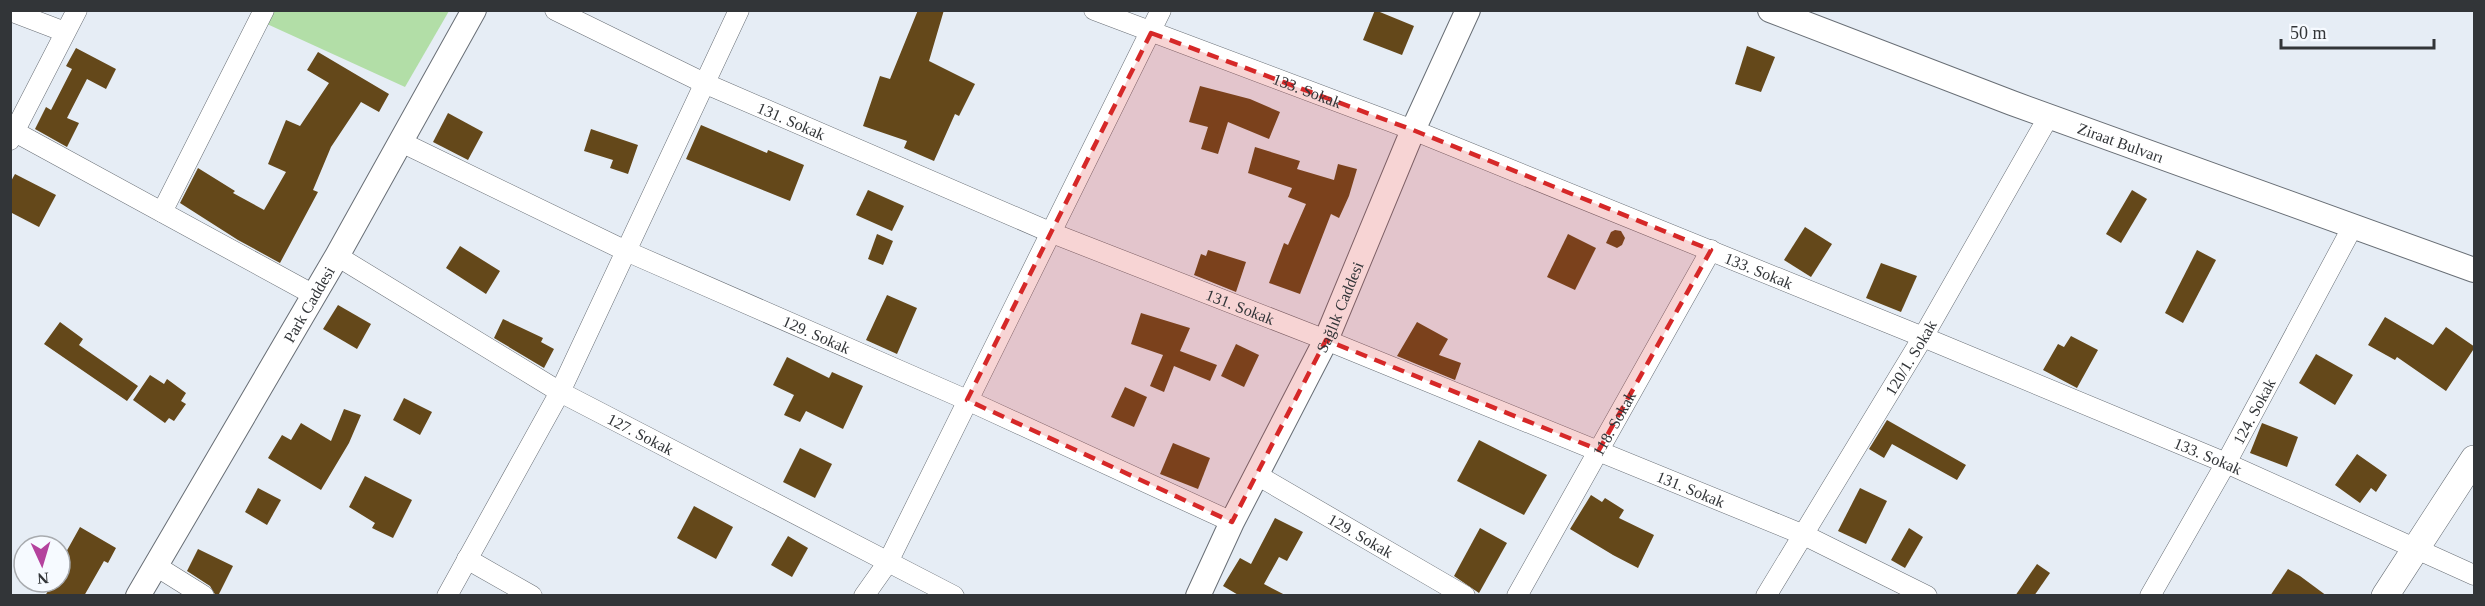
<svg xmlns="http://www.w3.org/2000/svg" width="2485" height="606" font-family="Georgia,serif">
<style>
.green{fill:#b2dea7}
.building{fill:#64481a}
.lines{fill:none;stroke-linecap:round;stroke-linejoin:round}
.minor-casing{stroke:#686e75;stroke-width:21}
.tertiary-casing{stroke:#686e75;stroke-width:26}
.secondary-casing{stroke:#686e75;stroke-width:28}
.minor{stroke:#fff;stroke-width:20}
.tertiary{stroke:#fff;stroke-width:24}
.secondary{stroke:#fff;stroke-width:27}
.marked{fill:#d62828;fill-opacity:0.2;stroke:#d62828;stroke-width:4.5;stroke-dasharray:12 8;stroke-linejoin:round}
.labels{text-anchor:middle;dominant-baseline:central;stroke-width:6;stroke-linejoin:round;paint-order:stroke}
.street-label{font-size:16px;fill:#323538;stroke:#f6faff}
</style>
<rect width="100%" height="100%" fill="#e6edf5"/>
<path class="green" d="M273 11H449L405 87 267 24Z"/>
<g class="building">
<path d="M918 10H944L929 61 975 84 959 116 955 114 934 161 904 148 907 141 863 126 880 76 890 79Z"/>
<path d="M1375 10 1414 26 1402 55 1363 40Z"/>
<path d="M1747 46 1775 57 1761 92 1735 84Z"/>
<path d="M76 48 116 69 106 89 87 79 67 118 79 123 67 147 35 129 46 107 51 110 72 69 66 66Z"/>
<path d="M318 52 389 94 379 112 361 102 331 147 313 190 318 192 280 263 238 240 180 203 198 168 235 191 233 193 264 210 286 172 268 164 286 120 300 126 329 83 307 70Z"/>
<path d="M1200 86 1250 99 1280 112 1269 139 1228 122 1218 154 1201 149 1208 127 1189 122Z"/>
<path d="M448 113 483 132 468 160 433 142Z"/>
<path d="M701 125 767 153 768 150 804 165 790 201 686 159Z"/>
<path d="M591 129 638 145 628 174 610 168 613 160 584 151Z"/>
<path d="M1255 147 1300 161 1297 169 1334 180 1338 164 1357 169 1349 196 1339 218 1331 214 1300 294 1269 283 1284 243 1288 245 1306 204 1288 197 1292 188 1248 173Z"/>
<path d="M15 174 56 195 39 227 10 212V183Z"/>
<path d="M868 190 904 206 892 231 856 215Z"/>
<path d="M2132 190 2147 199 2121 243 2106 234Z"/>
<path d="M1805 227 1832 244 1811 277 1784 260Z"/>
<path d="M1615 230 1621 231 1625 238 1622 245 1617 248 1606 243 1611 232Z"/>
<path d="M877 234 893 241 883 265 868 259Z"/>
<path d="M1568 234 1596 248 1575 290 1547 277Z"/>
<path d="M460 246 500 271 486 294 446 268Z"/>
<path d="M1208 250 1246 262 1236 292 1194 275 1201 254 1206 256Z"/>
<path d="M2197 250 2216 260 2183 323 2165 313Z"/>
<path d="M1881 263 1917 276 1901 312 1866 298Z"/>
<path d="M887 295 917 308 897 354 866 340Z"/>
<path d="M338 305 371 324 357 349 323 329Z"/>
<path d="M1141 313 1190 328 1180 351 1217 365 1210 381 1174 366 1164 392 1150 386 1163 355 1131 344Z"/>
<path d="M2385 317 2433 345 2446 327 2475 347 2446 391 2397 357 2395 360 2368 345Z"/>
<path d="M503 319 543 338 541 342 554 349 544 368 494 338Z"/>
<path d="M60 322 83 339 79 345 138 386 127 401 44 344Z"/>
<path d="M1417 322 1448 339 1439 355 1461 363 1455 380 1397 356Z"/>
<path d="M2071 336 2098 350 2077 388 2043 370 2058 344 2064 347Z"/>
<path d="M1236 344 1259 355 1244 387 1221 376Z"/>
<path d="M2316 354 2353 375 2335 405 2299 383Z"/>
<path d="M787 357 829 378 832 372 863 386 843 429 806 411 800 422 784 415 794 395 773 385Z"/>
<path d="M150 375 164 384 167 379 186 393 181 401 186 404 174 421 169 418 165 423 133 400Z"/>
<path d="M1125 387 1147 397 1134 427 1111 417Z"/>
<path d="M404 398 432 412 420 435 393 420Z"/>
<path d="M344 409 361 415 349 443 321 490 268 458 282 435 291 440 301 423 331 441Z"/>
<path d="M1887 420 1966 465 1957 480 1892 444 1884 458 1869 449Z"/>
<path d="M2262 423 2298 437 2287 467 2250 453Z"/>
<path d="M1479 440 1547 475 1524 515 1457 481Z"/>
<path d="M1173 443 1210 458 1198 489 1160 474Z"/>
<path d="M800 448 832 464 815 498 783 482Z"/>
<path d="M2357 454 2387 475 2376 492 2371 488 2360 503 2335 485Z"/>
<path d="M365 476 412 500 393 538 372 528 375 523 349 507Z"/>
<path d="M258 488 281 500 267 525 245 512Z"/>
<path d="M1860 488 1887 501 1866 544 1838 531Z"/>
<path d="M1591 495 1602 502 1605 498 1624 510 1619 518 1654 535 1638 568 1613 555 1570 529Z"/>
<path d="M694 506 733 527 716 559 677 538Z"/>
<path d="M1275 518 1303 532 1287 561 1279 557 1264 584 1287 596H1240L1223 586 1240 558 1251 564Z"/>
<path d="M80 527 116 548 108 563 104 561 84 596H45L53 582H60V572L64 565 60 563Z"/>
<path d="M1480 528 1507 543 1479 593 1454 576Z"/>
<path d="M1909 528 1923 537 1905 568 1891 560Z"/>
<path d="M788 536 808 548 792 577 771 565Z"/>
<path d="M198 549 233 566 218 596H216L210 586 187 571Z"/>
<path d="M2037 564 2050 573 2034 596H2015Z"/>
<path d="M2288 569 2300 576 2327 596H2270Z"/>
</g>
<g class="lines">
<g class="minor-casing">
<g id="minor">
<path id="s1" d="M555 10 704 83 1052 233 1326 340 1804 535 1927 596"/>
<path id="s2" d="M1094 10 1413 130 1923 337 2226 463 2474 575"/>
<path d="M10 11 65 32"/>
<path d="M15 132 314 295"/>
<path d="M10 140 77 10"/>
<path id="s3" d="M401 142 626 251 967 400 1232 522"/>
<path d="M162 212 264 10"/>
<path id="s4" d="M337 256 560 392 954 596"/>
<path id="s5" d="M1257 475 1465 596"/>
<path d="M467 559 532 596"/>
<path d="M156 566 204 596"/>
<path d="M447 596 560 392 739 10"/>
<path d="M864 596 888 562 1161 10"/>
<path id="s6" d="M1517 596 1711 250"/>
<path id="s7" d="M1766 596 1923 337 2049 116"/>
<path id="s8" d="M2150 596 2226 463 2353 226"/>
</g>
</g>
<g class="tertiary-casing">
<g id="tertiary">
<path id="s9" d="M1770 10 2012 103 2474 270"/>
<path id="s10" d="M138 596 337 256 474 10"/>
<path id="s11" d="M1198 596 1232 522 1326 340 1413 130 1468 10"/>
</g>
</g>
<g class="secondary-casing">
<path id="secondary" d="M2385 596 2474 459"/>
</g>
<use href="#minor" class="minor"/>
<use href="#tertiary" class="tertiary"/>
<use href="#secondary" class="secondary"/>
</g>
<path class="marked" d="M1151 33 1413 130 1711 250 1599 450 1326 340 1232 522 967 400Z"/>
<g class="labels">
<g class="street-label">
<text stroke="none"><textPath href="#s2" startOffset="228">133. Sokak</textPath></text>
<text stroke="none"><textPath href="#s1" startOffset="261">131. Sokak</textPath></text>
<text stroke="none"><textPath href="#s9" startOffset="375">Ziraat Bulvarı</textPath></text>
<text stroke="none"><textPath href="#s2" startOffset="714">133. Sokak</textPath></text>
<text stroke="none"><textPath href="#s10" startOffset="338">Park Caddesi</textPath></text>
<text stroke="none"><textPath href="#s11" startOffset="322">Sağlık Caddesi</textPath></text>
<text stroke="none"><textPath href="#s1" startOffset="747">131. Sokak</textPath></text>
<text stroke="none"><textPath href="#s3" startOffset="458">129. Sokak</textPath></text>
<text stroke="none"><textPath href="#s7" startOffset="279">120/1. Sokak</textPath></text>
<text stroke="none"><textPath href="#s8" startOffset="212">124. Sokak</textPath></text>
<text stroke="none"><textPath href="#s6" startOffset="198">118. Sokak</textPath></text>
<text stroke="none"><textPath href="#s4" startOffset="352">127. Sokak</textPath></text>
<text stroke="none"><textPath href="#s2" startOffset="1200">133. Sokak</textPath></text>
<text stroke="none"><textPath href="#s1" startOffset="1233">131. Sokak</textPath></text>
<text stroke="none"><textPath href="#s5" startOffset="120">129. Sokak</textPath></text>
</g>
</g>
<rect width="2485" height="606" fill="none" stroke="#323538" stroke-width="24"/>
<g transform="translate(42 564) rotate(176)"><circle r="28" fill="#f6faff" stroke="#a8abaf" stroke-width="1.5"/>
<path d="M0-4.5L10 22L0 15L-10 22Z" fill="#b4429d"/>
<text y="-9" font-size="16" font-weight="bold" text-anchor="middle" fill="#323538">N</text>
</g>
<path d="M2281 39v9h153v-9" fill="none" stroke="#323538" stroke-width="3"/>
<text x="2290" y="39" font-size="18" fill="#323538" stroke="#f6faff" stroke-width="4.5" paint-order="stroke">50 m</text>
</svg>
